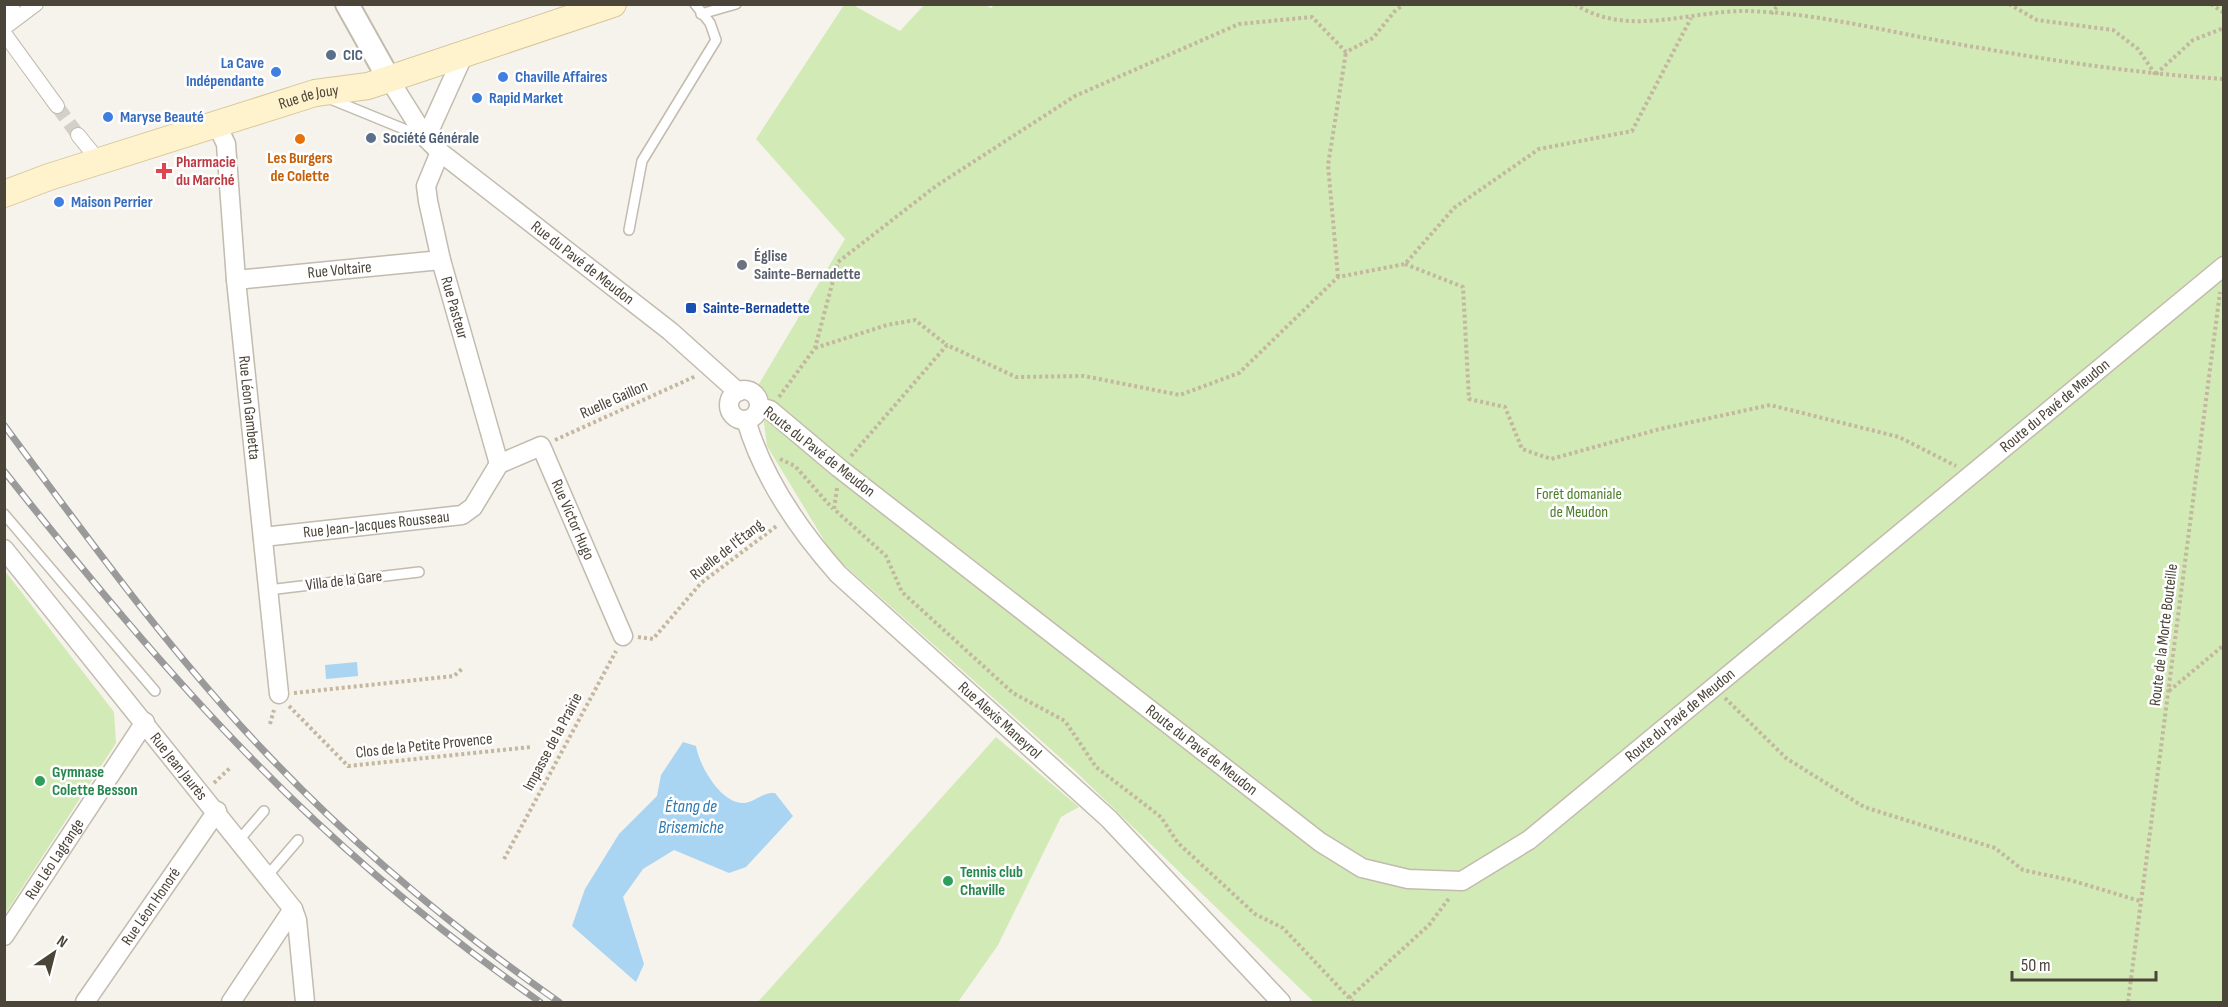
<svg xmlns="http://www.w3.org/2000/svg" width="2228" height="1007" font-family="'Sofia Sans Condensed',sans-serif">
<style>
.green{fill:#d2eab5}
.water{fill:#a9d4f2}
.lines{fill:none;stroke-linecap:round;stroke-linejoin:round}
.pedestrian-tunnel{stroke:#d4d0c8;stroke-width:14;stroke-dasharray:14 7;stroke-linecap:butt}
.service-casing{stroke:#c2bbae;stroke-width:12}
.pedestrian-casing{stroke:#c2bbae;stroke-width:16}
.minor-casing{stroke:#c2bbae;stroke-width:21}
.tertiary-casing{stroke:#c2bbae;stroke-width:26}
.secondary-casing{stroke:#d6c79b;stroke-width:28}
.path{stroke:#c4b79f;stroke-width:4;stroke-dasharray:3 3;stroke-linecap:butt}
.service{stroke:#fff;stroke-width:9}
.pedestrian{stroke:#fff;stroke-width:14}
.minor{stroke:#fff;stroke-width:18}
.tertiary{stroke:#fff;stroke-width:22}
.secondary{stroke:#fff3cd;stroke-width:26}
.rail-casing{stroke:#9a9a9a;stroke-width:7}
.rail{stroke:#fff;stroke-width:4.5;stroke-dasharray:14;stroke-linecap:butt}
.service-dot{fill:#5c6f8a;stroke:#fff;stroke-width:2}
.shop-dot{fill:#3f7fe0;stroke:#fff;stroke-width:2}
.food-dot{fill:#e8710a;stroke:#fff;stroke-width:2}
.health-dot{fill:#e0444e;stroke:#fff;stroke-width:2}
.worship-dot{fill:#6b7280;stroke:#fff;stroke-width:2}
.transit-dot{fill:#1a4fb4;stroke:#fff;stroke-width:2}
.leisure-dot{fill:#2e9e5b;stroke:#fff;stroke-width:2}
.labels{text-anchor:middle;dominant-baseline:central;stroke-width:5;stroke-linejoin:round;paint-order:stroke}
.service-label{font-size:16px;font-weight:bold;fill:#4e5e75;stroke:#fff;text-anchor:start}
.shop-label{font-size:16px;font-weight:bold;fill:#366cbe;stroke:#fff;text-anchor:start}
.street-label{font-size:16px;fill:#4b4439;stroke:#fff}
.food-label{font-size:16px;font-weight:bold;fill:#c56008;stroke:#fff}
.health-label{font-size:16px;font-weight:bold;fill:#be3a42;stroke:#fff;text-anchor:start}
.worship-label{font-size:16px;font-weight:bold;fill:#5b616d;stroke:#fff;text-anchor:start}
.transit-label{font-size:16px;font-weight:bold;fill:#164399;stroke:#fff;text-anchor:start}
.park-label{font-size:16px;fill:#4a7f2a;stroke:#fff}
.leisure-label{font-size:16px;font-weight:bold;fill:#27864d;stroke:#fff;text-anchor:start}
.water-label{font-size:18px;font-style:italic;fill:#2e7ab2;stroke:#fff}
</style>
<rect width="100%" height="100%" fill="#f6f3ec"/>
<g class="green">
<path d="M925 4 985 5 991 8 996 4 2223 5V1002H1314L1074 770 833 555 767 446 759 384 845 239 756 139 844 5H853L900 31Z"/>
<path d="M5 571 114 712 116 743 5 914Z"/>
<path d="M996 737 1079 807 1061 817 998 945 958 1002H758Z"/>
</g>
<g class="water">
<path d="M357 662 358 676 326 679 325 665Z"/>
<path d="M683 742 696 746C699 765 721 805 745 803 757 801 762 792 775 793L793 816 746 867 729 873 674 850 643 869 623 897 644 964 636 982 572 926 585 889 619 834 657 796 661 775Z"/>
</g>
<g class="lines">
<path class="pedestrian-tunnel" d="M57 106 78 135"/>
<g class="service-casing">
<g id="service">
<path d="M701 14 736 4"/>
<path d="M328 98 421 136"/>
<path d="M629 230 642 161 716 40 710 23 695 4"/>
<path d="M4 514 155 691"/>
<path d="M268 590 419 572"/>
<path d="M239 840 264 811"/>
<path d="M268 875 298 840"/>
</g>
</g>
<g class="pedestrian-casing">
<g id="pedestrian">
<path d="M4 21 13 4"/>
<path d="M4 28 36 4"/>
<path d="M4 33 57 106"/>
<path d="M78 135 99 161"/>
</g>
</g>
<g class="minor-casing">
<g id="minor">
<path id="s1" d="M389 79 426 138 440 152 670 331 738 392"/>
<path id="s2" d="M216 123 226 144 236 280 279 694"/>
<path d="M426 138 464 54"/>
<path id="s3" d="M440 152 426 186 428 201 441 260 499 464"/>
<path id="s4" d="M236 280 441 260"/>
<circle cx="744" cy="405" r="15"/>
<path id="s5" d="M759 407 770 410 839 468 1320 842 1362 868 1408 879 1462 881 1529 840 2224 266"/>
<path id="s6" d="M746 420C763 478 799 530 838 574L1109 819 1281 1002"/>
<path id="s7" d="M499 464 541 446 623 636"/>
<path id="s8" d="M263 537 462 515 473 507 499 464"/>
<path id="s9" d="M4 549 293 909 297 920 305 1002"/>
<path id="s10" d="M4 936 145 722"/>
<path id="s11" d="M85 1002 217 811"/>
<path d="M231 1002 293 909"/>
</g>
</g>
<g class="tertiary-casing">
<path id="tertiary" d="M347 4 389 79"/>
</g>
<g class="secondary-casing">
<g id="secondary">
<path id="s12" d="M4 194 49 177 315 93 368 86 613 4"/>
</g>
</g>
<g class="path">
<path d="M1575 4C1626 38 1689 11 1744 11 1809 12 1877 29 1941 41 2034 58 2129 73 2224 79"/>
<path d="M2009 4 2037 20 2113 30 2138 49 2155 74"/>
<path d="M2211 4 2224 13"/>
<path d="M1771 14 1779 4"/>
<path d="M2156 74 2193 40 2224 28"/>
<path d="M1405 264 1463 287 1469 399 1505 407 1522 449 1551 459 1660 429 1770 405 1899 437 1956 466"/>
<path d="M1338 277 1328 165 1346 52"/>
<path d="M815 348 887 325 915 320 947 345"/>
<path d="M779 397 815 348 838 262 936 186 1075 96 1239 24 1312 17 1346 52 1373 38 1394 12 1404 4"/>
<path d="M555 440 696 376"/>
<path d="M851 456 947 345 1016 377 1084 376 1180 395 1239 373 1338 277 1405 264 1454 208 1539 149 1632 131 1691 18"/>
<path d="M780 459 795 466 833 509"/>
<path d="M837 488 834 509 886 556 902 592 1013 693 1065 721 1096 767 1161 817 1178 843 1255 914 1283 928 1353 1002"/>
<path d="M638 637 653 639 701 583 778 525"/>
<path d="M2169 691 2224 645"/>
<path d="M294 693 454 676 463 668"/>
<path d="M1725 698 1786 758 1864 807 1995 848 2023 870 2070 880 2140 901"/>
<path d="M289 706 348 766 531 747"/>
<path d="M270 724 274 710"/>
<path d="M214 783 231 767"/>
<path d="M504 859 616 651"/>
<path d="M1349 998 1429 925 1450 897"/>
<path d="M2128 1002 2220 292"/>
</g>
<use href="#service" class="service"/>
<use href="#pedestrian" class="pedestrian"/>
<use href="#minor" class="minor"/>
<use href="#tertiary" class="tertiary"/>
<use href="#secondary" class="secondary"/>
<g class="rail-casing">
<g id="rail">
<path d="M4 425C87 537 169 651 265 752 353 845 454 929 559 1002"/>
<path d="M4 471C84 572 166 672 256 763 342 851 440 932 540 1002"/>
</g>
</g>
<use href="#rail" class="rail"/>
</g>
<g class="service-dot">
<circle cx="331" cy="55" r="6"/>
<circle cx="371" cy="138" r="6"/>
</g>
<g class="shop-dot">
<circle cx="276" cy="72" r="6"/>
<circle cx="503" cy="77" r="6"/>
<circle cx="477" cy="98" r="6"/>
<circle cx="108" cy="117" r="6"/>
<circle cx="59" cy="202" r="6"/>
</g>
<circle class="food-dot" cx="300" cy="139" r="6"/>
<path class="health-dot" d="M161 162h6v6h6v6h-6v6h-6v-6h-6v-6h6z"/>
<circle class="worship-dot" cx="742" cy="265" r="6"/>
<rect class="transit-dot" x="685" y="302" width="12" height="12" rx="3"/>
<g class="leisure-dot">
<circle cx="40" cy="781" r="6"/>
<circle cx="948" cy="881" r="6"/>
</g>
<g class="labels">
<g class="service-label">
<text x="343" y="55">CIC</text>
<text x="383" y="138">Société Générale</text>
</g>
<g class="shop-label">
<text x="264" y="63" text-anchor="end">La Cave<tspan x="264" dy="18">Indépendante</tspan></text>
<text x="515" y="77">Chaville Affaires</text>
<text x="489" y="98">Rapid Market</text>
<text x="120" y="117">Maryse Beauté</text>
<text x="71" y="202">Maison Perrier</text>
</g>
<g class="street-label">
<text stroke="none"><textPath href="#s12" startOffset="320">Rue de Jouy</textPath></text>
<text stroke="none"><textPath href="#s1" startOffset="270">Rue du Pavé de Meudon</textPath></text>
<text stroke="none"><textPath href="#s4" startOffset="104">Rue Voltaire</textPath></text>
<text stroke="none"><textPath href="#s3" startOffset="162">Rue Pasteur</textPath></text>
<text transform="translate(614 400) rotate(-24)">Ruelle Gaillon</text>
<text stroke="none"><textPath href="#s5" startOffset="1622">Route du Pavé de Meudon</textPath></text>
<text stroke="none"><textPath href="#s2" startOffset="288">Rue Léon Gambetta</textPath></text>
<text transform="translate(819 452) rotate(38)">Route du Pavé de Meudon</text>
<text stroke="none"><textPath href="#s7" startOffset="126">Rue Victor Hugo</textPath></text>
<text stroke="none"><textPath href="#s8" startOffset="114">Rue Jean-Jacques Rousseau</textPath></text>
<text transform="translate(727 550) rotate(-38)">Ruelle de l'Étang</text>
<text transform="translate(344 581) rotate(-7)">Villa de la Gare</text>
<text transform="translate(2164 635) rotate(-83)">Route de la Morte Bouteille</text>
<text stroke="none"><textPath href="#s5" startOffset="1136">Route du Pavé de Meudon</textPath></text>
<text stroke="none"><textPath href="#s6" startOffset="399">Rue Alexis Maneyrol</textPath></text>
<text transform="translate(553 742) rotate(-62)">Impasse de la Prairie</text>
<text transform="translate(424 746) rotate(-6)">Clos de la Petite Provence</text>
<text stroke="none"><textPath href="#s5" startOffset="561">Route du Pavé de Meudon</textPath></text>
<text stroke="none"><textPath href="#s9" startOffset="279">Rue Jean Jaurès</textPath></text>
<text stroke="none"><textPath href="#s10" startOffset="92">Rue Léo Lagrange</textPath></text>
<text stroke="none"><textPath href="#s11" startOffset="116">Rue Léon Honoré</textPath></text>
</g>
<g class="food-label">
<text x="300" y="158">Les Burgers<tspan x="300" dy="18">de Colette</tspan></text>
</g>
<g class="health-label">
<text x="176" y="162">Pharmacie<tspan x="176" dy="18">du Marché</tspan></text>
</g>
<g class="worship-label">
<text x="754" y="256">Église<tspan x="754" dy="18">Sainte-Bernadette</tspan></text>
</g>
<g class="transit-label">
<text x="703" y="308">Sainte-Bernadette</text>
</g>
<g class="park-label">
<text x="1579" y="494">Forêt domaniale<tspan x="1579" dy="18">de Meudon</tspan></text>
</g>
<g class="leisure-label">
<text x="52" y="772">Gymnase<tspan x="52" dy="18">Colette Besson</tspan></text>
<text x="960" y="872">Tennis club<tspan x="960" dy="18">Chaville</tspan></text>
</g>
<g class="water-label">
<text x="691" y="806">Étang de<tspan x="691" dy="21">Brisemiche</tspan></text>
</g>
</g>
<rect width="2228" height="1007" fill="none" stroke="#4b4439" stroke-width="12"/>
<g transform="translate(54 953) rotate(35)" stroke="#ffffff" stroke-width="4.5" paint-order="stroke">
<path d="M0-4.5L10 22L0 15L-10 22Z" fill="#4b4439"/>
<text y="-9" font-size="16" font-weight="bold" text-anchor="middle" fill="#4b4439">N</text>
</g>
<path d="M2012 971v9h144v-9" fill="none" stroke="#4b4439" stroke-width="3"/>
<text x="2021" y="971" font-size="18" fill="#4b4439" stroke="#ffffff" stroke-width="4.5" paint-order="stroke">50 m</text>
</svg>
